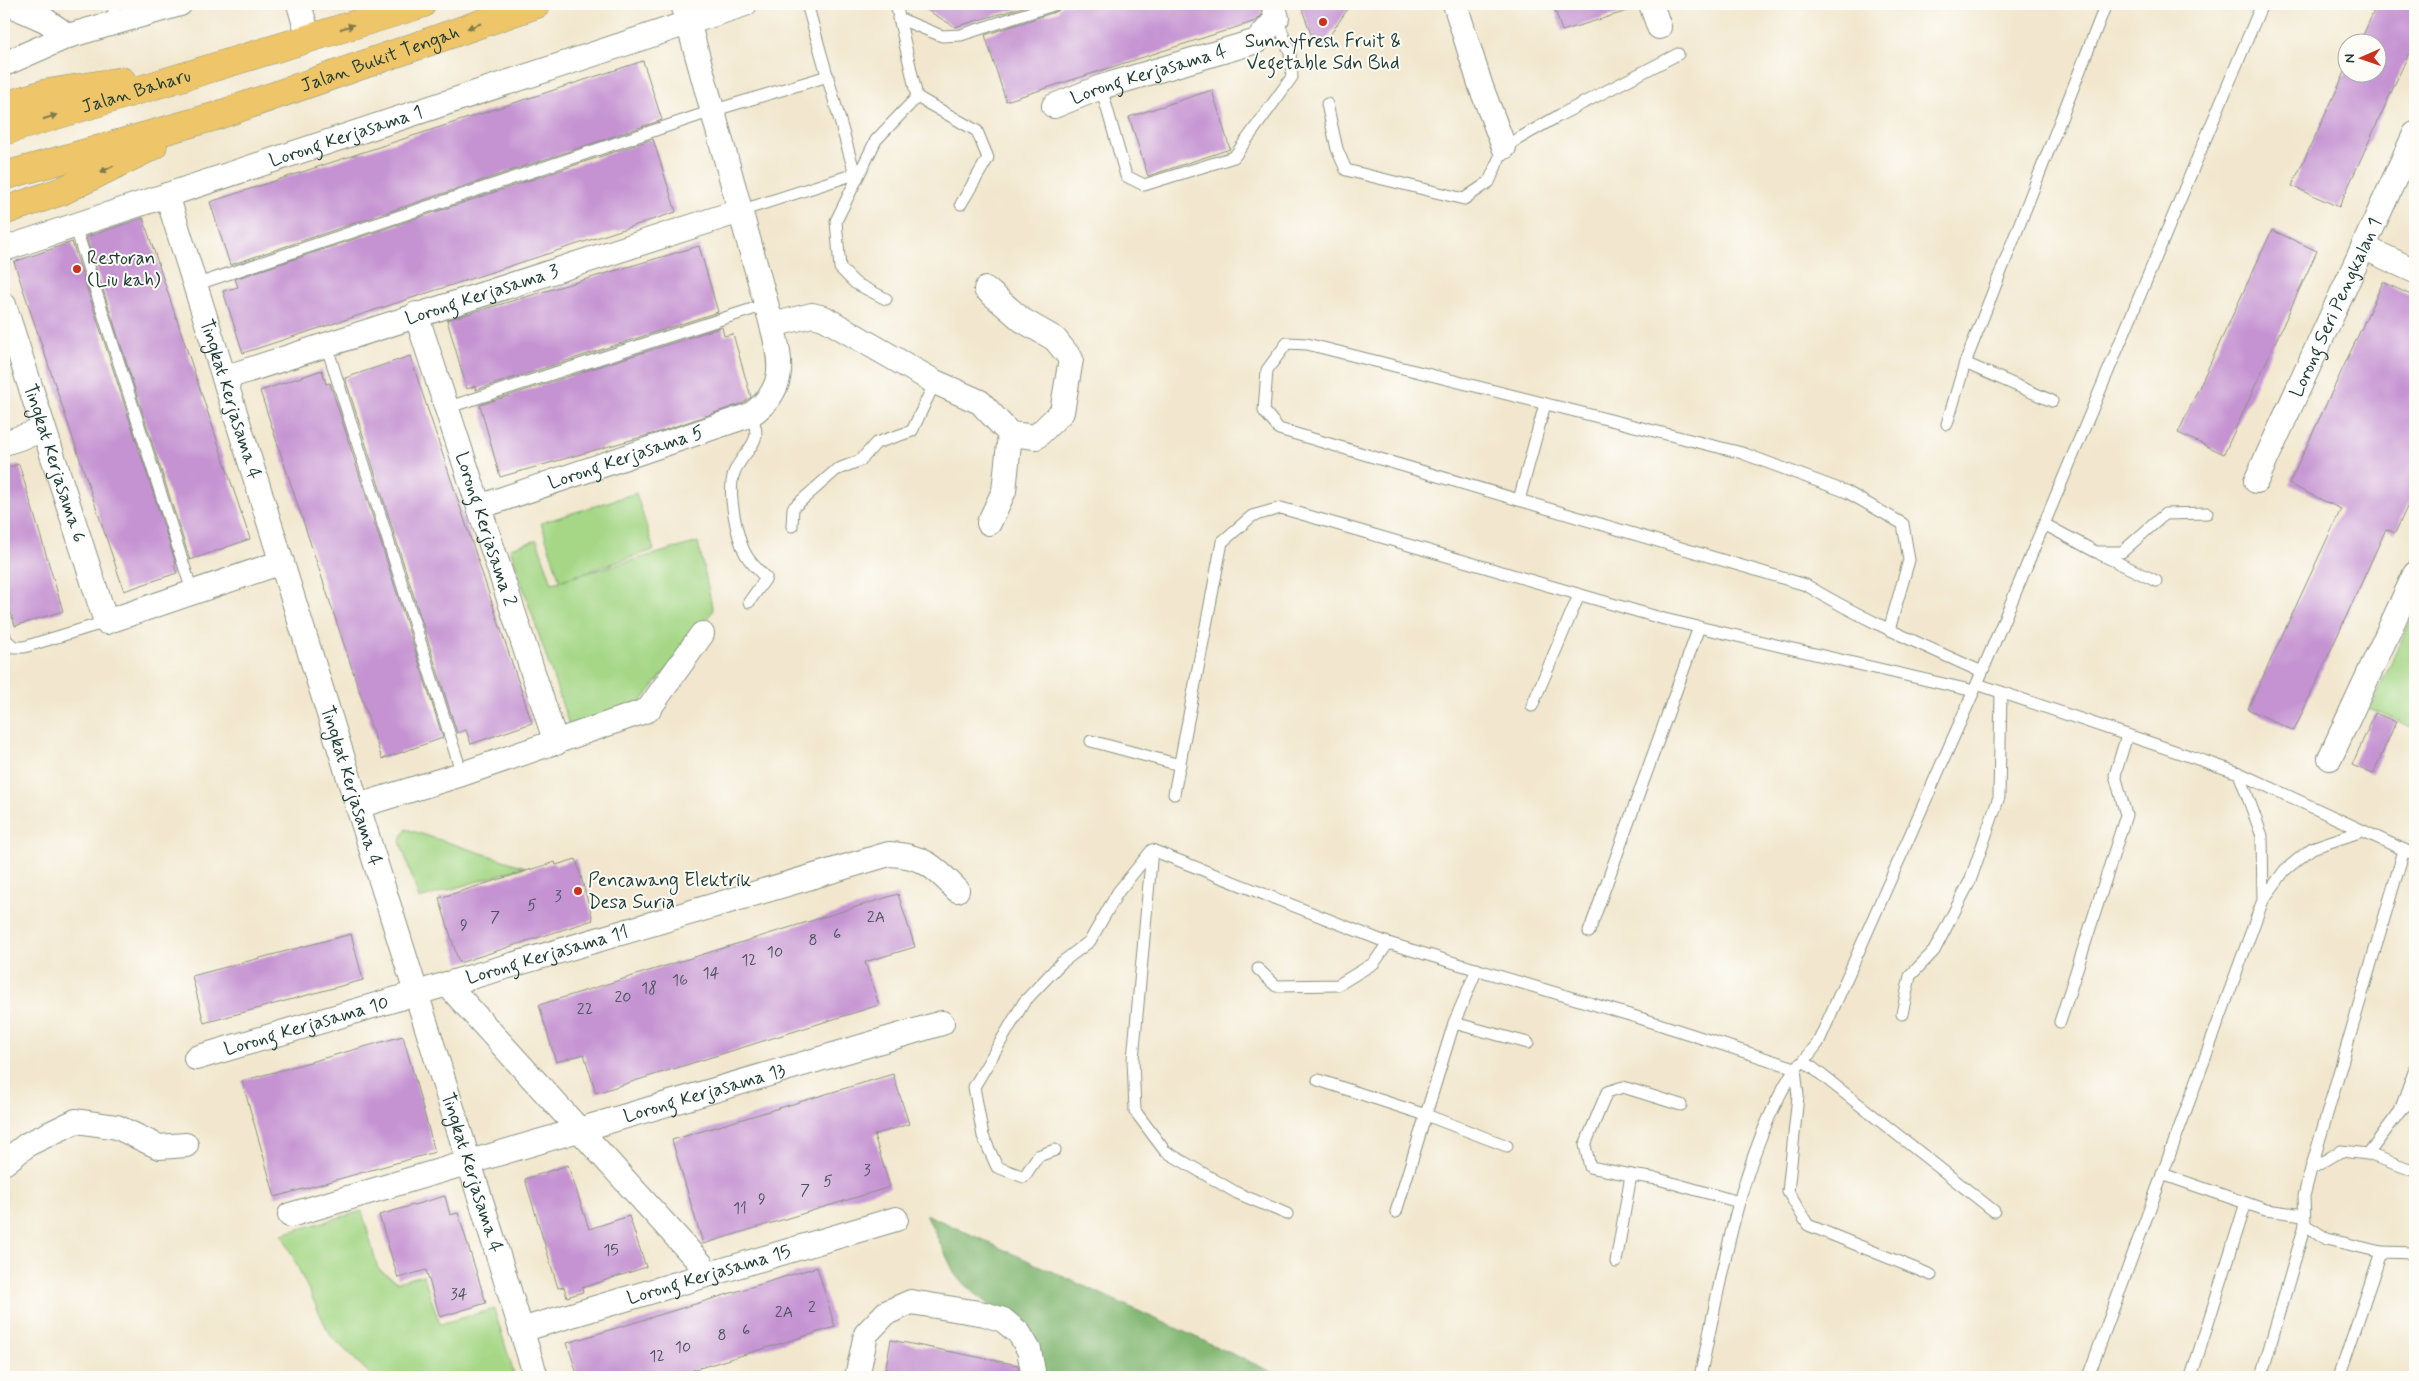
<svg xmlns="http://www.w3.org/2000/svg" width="2419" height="1381" font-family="Mynerve,sans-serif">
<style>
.green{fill:#a5d786;stroke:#628a5d}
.forest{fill:#84b873;stroke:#527a54}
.building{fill:#c593d2}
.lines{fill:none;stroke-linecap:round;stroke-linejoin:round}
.service-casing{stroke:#889281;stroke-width:13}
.minor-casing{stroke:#889281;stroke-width:26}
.trunk-casing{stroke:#889281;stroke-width:29}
.service{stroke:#fff;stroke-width:11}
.minor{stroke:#fff;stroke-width:24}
.trunk{stroke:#eec569;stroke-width:28}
.oneway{fill:#7c7a4c}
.poi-dot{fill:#c8321e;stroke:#fdfcf7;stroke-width:2}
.labels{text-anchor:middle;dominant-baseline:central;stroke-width:4;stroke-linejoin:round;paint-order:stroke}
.number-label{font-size:16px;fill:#48525c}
.poi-label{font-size:19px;fill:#1f3d34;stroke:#fdfcf7;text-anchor:start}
.street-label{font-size:19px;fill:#1f3d34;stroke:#fdfcf7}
</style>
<rect width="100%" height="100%" fill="#fdfcf7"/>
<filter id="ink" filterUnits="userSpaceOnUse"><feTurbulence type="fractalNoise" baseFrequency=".02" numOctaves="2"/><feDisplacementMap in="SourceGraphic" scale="10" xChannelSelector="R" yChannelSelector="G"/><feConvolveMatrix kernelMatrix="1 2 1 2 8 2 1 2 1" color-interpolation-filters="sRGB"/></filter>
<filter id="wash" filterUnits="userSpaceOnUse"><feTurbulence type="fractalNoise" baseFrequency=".0096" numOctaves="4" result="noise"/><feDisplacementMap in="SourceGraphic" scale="20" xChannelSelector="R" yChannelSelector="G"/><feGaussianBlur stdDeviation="1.12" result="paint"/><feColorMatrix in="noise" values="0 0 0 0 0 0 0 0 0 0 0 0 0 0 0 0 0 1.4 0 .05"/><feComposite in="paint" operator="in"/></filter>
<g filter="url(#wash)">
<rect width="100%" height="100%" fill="#f2e7ce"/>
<g class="green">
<path d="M636 493 654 550 562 580 698 542 713 611 640 703 569 725 510 548 537 540 552 583 560 581 541 523Z"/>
<path d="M2415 611V729L2370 708Z"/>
<path d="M406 829 525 867 419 899 400 841Z"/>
<path d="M362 1211 378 1269 397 1282 423 1275 440 1324 494 1309 515 1377H373L330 1335 282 1234Z"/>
</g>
<path class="forest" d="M926 1214 1283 1377H1033L1019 1333 956 1276Z"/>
<g id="blocks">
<g class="building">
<path d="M917 4H1033L955 27Z"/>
<path d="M1063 4H1260L1262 15 1256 21 1006 101 985 35 1058 11Z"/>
<path d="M1300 4H1351L1326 41 1315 45Z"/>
<path d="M1553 4H1637V8L1562 31Z"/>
<path d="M2377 4H2415V40L2339 207 2292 186 2346 70V72H2376V42H2360Z"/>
<path d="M643 61 662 120 230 265 210 202Z"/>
<path d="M1212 90 1230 149 1148 176 1129 117Z"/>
<path d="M653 139 676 212 243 353 223 291 238 287 235 279Z"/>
<path d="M143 218 250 539 190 560 86 237Z"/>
<path d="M2272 230 2317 251 2224 454 2178 433Z"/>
<path d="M72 242 176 564 174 565 177 573 124 591 14 262Z"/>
<path d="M699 246 718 312 476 390 475 386 467 389 447 320Z"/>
<path d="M2383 282 2415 297V490L2395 533 2386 529 2294 731 2248 709 2341 509 2289 484Z"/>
<path d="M722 327 724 336 733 334 751 397 743 403 659 432 500 477 480 405Z"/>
<path d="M410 356 532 723 471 744 466 730 457 733 345 378Z"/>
<path d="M322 370 326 384 330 383 443 738 382 759 260 391Z"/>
<path d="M19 464 63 611 15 626 4 590V469Z"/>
<path d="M2375 713 2396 722 2373 774 2352 765Z"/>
<path d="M576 859 593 920 459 963 439 898 555 862 556 865Z"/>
<path d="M898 894 915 947 865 962 879 1005 596 1093 584 1054 556 1062 539 1005Z"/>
<path d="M351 934 363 980 204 1023 192 976Z"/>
<path d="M403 1036 435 1152 275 1197 242 1081Z"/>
<path d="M893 1074 909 1124 874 1135 890 1187 703 1244 672 1140Z"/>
<path d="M568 1165 589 1229 629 1216 646 1267 582 1288 583 1292 567 1297 564 1287 558 1288 525 1179Z"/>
<path d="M445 1196 450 1215 458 1213 486 1303 440 1317 426 1270 398 1278 379 1215Z"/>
<path d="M817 1267 835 1327 670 1377H578L567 1343Z"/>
<path d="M891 1340 1018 1365 1019 1377H884Z"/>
</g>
</g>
</g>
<g filter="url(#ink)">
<use href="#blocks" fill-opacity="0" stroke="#889281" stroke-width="1"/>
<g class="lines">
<g class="service-casing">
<g id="service">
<path d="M113 4 115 21"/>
<path d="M896 4 917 97 977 131 988 158 961 204"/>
<path d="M898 18 942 36 961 35 1056 4"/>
<path d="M1101 87 1126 176 1144 185 1234 157 1292 77 1290 53 1277 18"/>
<path d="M1327 104 1337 149 1346 170 1464 199 1489 182 1504 147 1560 115 1678 54"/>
<path d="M740 211 855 174 807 4"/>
<path d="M75 226 193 594"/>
<path d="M195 285 712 111 828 76"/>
<path d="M886 299 855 283 840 268 836 221 876 140 917 97"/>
<path d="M326 344 462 774"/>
<path d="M1965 363 2052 401"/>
<path d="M446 408 765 305"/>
<path d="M1947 424 1965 363 2106 4"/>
<path d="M1519 500 1545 404"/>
<path d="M2044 524 2096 552H2122L2165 514 2207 513"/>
<path d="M792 526 793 508 836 470 861 460 876 443 912 431 935 382"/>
<path d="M2100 554 2156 581"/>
<path d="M749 602 766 578C760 572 753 565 748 558 737 542 728 494 733 476 740 450 768 445 750 415"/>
<path d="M1889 630 1909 560 1903 524 1847 492 1742 453 1307 344 1287 343 1267 370 1264 411 1279 429 1806 585C1862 619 1922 645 1982 672"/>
<path d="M4 633 6 640 14 647H24L106 622"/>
<path d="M1977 684 2239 773 2415 855"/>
<path d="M1532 706 1579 595"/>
<path d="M1091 741 1180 765"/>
<path d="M1174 794 1222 542 1252 516 1281 508 1664 619 1974 691"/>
<path d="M1152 850 1133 1059 1135 1111 1165 1151 1237 1193 1287 1214"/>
<path d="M2263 900 2285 870 2312 848 2362 831"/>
<path d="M1589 932 1699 627"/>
<path d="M1258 969 1276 986 1338 985 1374 963 1388 943"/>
<path d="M1902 1014 1910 976 1934 951 1970 881 1999 797 2001 692"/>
<path d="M2060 1022 2126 815 2115 775 2127 735"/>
<path d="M1454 1023 1528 1043"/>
<path d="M1804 1061 1994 1211"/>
<path d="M1318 1080 1426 1115 1507 1146"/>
<path d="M2401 1108 2415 1069"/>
<path d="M1055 1150 1038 1156 1024 1177 997 1167 983 1136 974 1087 1024 1002 1061 963 1090 941 1118 892 1152 850 1388 943 1643 1019 1795 1068C1738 1160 1723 1273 1700 1377"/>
<path d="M2368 1154 2401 1110 2415 1097"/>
<path d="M2311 1169 2404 850"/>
<path d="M2162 1174 2266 1210 2304 1215"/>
<path d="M1631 1175 1590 1167 1585 1145 1607 1092 1623 1087 1681 1105"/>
<path d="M1396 1212 1454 1023 1477 969"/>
<path d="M2305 1225 2304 1196 2311 1169 2341 1151 2368 1154 2415 1171"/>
<path d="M1616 1262 1631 1175 1658 1179 1739 1202"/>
<path d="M1931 1275 1808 1225 1788 1192 1798 1096 1795 1068 1804 1061 1818 1043 1977 684 2262 4"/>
<path d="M2088 1377 2263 900 2262 836 2239 773"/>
<path d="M2191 1377 2246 1203"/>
<path d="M2261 1377 2305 1225 2327 1239 2381 1252"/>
<path d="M2339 1377 2381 1252 2415 1253"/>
</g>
</g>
<g class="minor-casing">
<g id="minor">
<path d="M9 4 45 20 68 36"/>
<path d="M299 4 309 39"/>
<path d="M1455 4 1481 87 1504 147"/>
<path d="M1651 4 1659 27"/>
<path d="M4 64 68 36 180 4"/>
<path id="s1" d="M1054 106 1101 87 1257 41 1277 18 1273 4"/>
<path id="s2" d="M167 195 536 1377"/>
<path d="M2363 247 2415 271"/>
<path id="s3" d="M4 249 745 4"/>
<path id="s4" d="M4 305 106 622 282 562"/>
<path id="s5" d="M416 314 556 743"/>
<path d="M772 325 812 315 824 318 935 382 980 402 1010 434 1036 437 1062 412 1071 359 1055 339 1022 320 986 289"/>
<path id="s6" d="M224 378 740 211"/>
<path d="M4 443 44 430"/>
<path id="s7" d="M2256 481 2415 134"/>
<path id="s8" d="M479 507 750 415C787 390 782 363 772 325L683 4"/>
<path d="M989 523 1004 491 1010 434"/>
<path d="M2330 758 2415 574"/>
<path d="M358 806 462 774 648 710 702 634"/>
<path d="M447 984 710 1274"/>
<path id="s9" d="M196 1058 889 854C922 855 935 867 957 890"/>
<path d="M4 1163 28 1144 76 1121 117 1127 159 1147 186 1145"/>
<path id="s10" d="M290 1215 942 1023"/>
<path id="s11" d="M521 1330 896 1219"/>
<path d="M857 1377 866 1334 886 1313 911 1302 985 1314 1003 1320 1019 1333 1029 1350 1033 1371 1032 1377"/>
</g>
</g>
<g class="trunk-casing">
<g id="trunk">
<path d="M4 106 47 93 122 81"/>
<path id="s12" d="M4 131 422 4"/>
<path id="s13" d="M4 176 213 117 537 4"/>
<path d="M4 211 62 191 153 146"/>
</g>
</g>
<use href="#service" class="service"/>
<use href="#minor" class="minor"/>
<use href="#trunk" class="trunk"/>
</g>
<defs><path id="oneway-solid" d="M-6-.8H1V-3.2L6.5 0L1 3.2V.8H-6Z" transform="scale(1.25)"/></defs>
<g class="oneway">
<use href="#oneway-solid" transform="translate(474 26) rotate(161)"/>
<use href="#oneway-solid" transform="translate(347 27) rotate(-17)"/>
<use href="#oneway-solid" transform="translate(50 117) rotate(-17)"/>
<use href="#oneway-solid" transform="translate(107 169) rotate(154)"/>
</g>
</g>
<g class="poi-dot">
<circle cx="1323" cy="22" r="5"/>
<circle cx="77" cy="269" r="5"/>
<circle cx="578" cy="891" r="5"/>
</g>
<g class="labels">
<g class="number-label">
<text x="558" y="896">3</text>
<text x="532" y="905">5</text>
<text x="495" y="917">7</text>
<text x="876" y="917">2A</text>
<text x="464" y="925">9</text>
<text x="837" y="934">6</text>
<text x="813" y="940">8</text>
<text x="775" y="952">10</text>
<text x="749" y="960">12</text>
<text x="711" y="973">14</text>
<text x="680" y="980">16</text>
<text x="649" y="988">18</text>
<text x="623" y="997">20</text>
<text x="585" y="1009">22</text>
<text x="867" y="1170">3</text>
<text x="828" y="1181">5</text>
<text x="805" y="1190">7</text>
<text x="762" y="1199">9</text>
<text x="740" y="1208">11</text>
<text x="611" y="1250">15</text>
<text x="459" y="1294">34</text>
<text x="812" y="1307">2</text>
<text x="784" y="1312">2A</text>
<text x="746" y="1330">6</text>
<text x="722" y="1335">8</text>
<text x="683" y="1347">10</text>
<text x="657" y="1356">12</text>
</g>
<g class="poi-label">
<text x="1323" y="41" text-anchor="middle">Sunnyfresh Fruit &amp;<tspan x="1323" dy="22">Vegetable Sdn Bhd</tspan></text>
<text x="87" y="258">Restoran<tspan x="87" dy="22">(Liu kah)</tspan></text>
<text x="588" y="880">Pencawang Elektrik<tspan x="588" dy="22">Desa Suria</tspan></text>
</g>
<g class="street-label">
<text stroke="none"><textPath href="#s13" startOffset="394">Jalan Bukit Tengah</textPath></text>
<text stroke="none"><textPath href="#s1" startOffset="100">Lorong Kerjasama 4</textPath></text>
<text stroke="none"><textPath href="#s12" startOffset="138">Jalan Baharu</textPath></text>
<text stroke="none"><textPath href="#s3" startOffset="360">Lorong Kerjasama 1</textPath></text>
<text stroke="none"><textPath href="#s6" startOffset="271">Lorong Kerjasama 3</textPath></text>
<text stroke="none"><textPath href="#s7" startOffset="191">Lorong Seri Pengkalan 1</textPath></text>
<text stroke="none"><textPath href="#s2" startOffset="214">Tingkat Kerjasama 4</textPath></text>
<text stroke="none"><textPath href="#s8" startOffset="155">Lorong Kerjasama 5</textPath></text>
<text stroke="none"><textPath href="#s4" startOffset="166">Tingkat Kerjasama 6</textPath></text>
<text stroke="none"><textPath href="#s5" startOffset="226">Lorong Kerjasama 2</textPath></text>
<text stroke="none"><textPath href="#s2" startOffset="619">Tingkat Kerjasama 4</textPath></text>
<text stroke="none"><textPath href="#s9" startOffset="366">Lorong Kerjasama 11</textPath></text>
<text stroke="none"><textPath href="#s9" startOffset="115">Lorong Kerjasama 10</textPath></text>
<text stroke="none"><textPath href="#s10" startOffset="432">Lorong Kerjasama 13</textPath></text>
<text stroke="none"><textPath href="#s2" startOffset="1024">Tingkat Kerjasama 4</textPath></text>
<text stroke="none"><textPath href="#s11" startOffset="196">Lorong Kerjasama 15</textPath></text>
</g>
</g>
<rect width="2419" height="1381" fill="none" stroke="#fdfcf7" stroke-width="20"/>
<g transform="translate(2362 58) rotate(268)"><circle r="24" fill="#fdfcf7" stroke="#a4b0a9"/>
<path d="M0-4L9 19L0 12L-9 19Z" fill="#c8321e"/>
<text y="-8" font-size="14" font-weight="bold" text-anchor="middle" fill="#1f3d34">N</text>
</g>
</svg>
